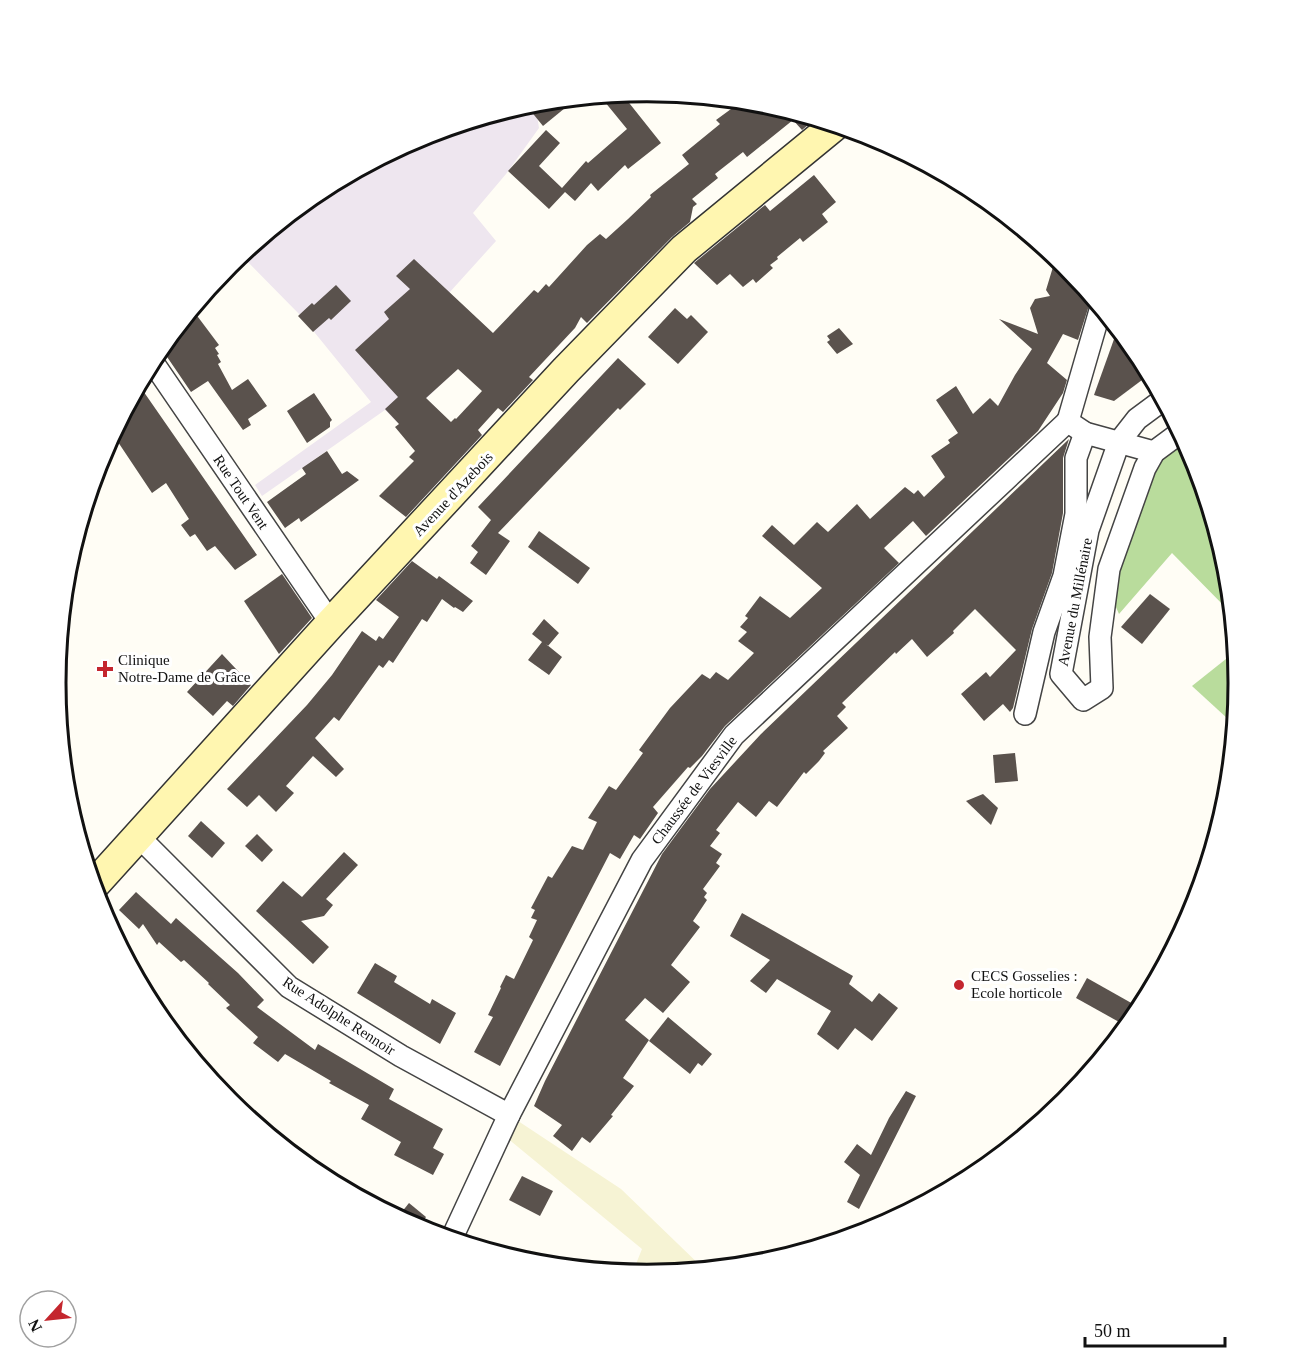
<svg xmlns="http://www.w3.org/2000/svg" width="1295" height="1367" font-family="Georgia,serif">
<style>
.industrial{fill:#eee6ef}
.farmland{fill:#f6f3d4}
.forest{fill:#b9dc9c}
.building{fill:#5a524d;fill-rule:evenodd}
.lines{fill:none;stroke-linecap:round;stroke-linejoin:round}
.street-casing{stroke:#444;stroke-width:24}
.secondary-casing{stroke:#333;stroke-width:33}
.street{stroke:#fff;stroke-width:21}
.secondary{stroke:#fff6b0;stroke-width:30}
.poi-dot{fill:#c4262e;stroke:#fff;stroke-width:2}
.labels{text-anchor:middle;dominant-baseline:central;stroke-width:6;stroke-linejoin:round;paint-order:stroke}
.street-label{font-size:15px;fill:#111;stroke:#fff}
.poi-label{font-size:15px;fill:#111;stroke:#fff;text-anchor:start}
.rim{fill:none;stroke:#111;stroke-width:3}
</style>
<rect width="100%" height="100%" fill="#fffdf5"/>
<path class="industrial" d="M525 105 536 109 539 128 506 174 473 213 496 241 449 293 494 335 399 424 385 410 262 496 255 485 371 402 302 317 241 255 319 191 421 136Z"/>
<path class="farmland" d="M509 1115 621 1189 705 1270 647 1275 632 1274 642 1249 506 1137Z"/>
<g class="forest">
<path d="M1181 433 1195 457 1228 568 1233 615 1172 553 1119 614 1107 587 1151 459Z"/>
<path d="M1236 651 1239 684 1237 708 1228 719 1192 686Z"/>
</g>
<g class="building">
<path d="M622 94 661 143 628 169 625 165 598 191 591 183 575 201 565 192 549 209 508 171 546 130 560 143 539 166 562 188 586 161 588 163 627 129 600 96Z"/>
<path d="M576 99 543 126 530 110 540 102Z"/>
<path d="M742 101 763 103 815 119 802 130 793 120 747 157 743 152 715 174 718 178 692 199 697 204 693 207 690 222 672 237 587 323 581 317 575 328 529 377 533 380 503 412 498 408 478 430 482 435 406 517 379 496 414 461 409 457 415 451 395 427 399 424 385 409 398 397 355 350 389 319 384 312 410 289 396 276 414 259 493 333 534 290 538 293 546 284 549 287 587 245 600 234 606 239 628 219 651 197 650 195 689 164 682 155 720 124 716 120ZM458 369 482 391 456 419 455 418 451 422 426 398Z"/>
<path d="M814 175 836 202 822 214 828 222 803 242 800 238 777 257 778 259 770 265 773 268 756 283 753 279 743 287 730 274 717 285 694 263 765 205 770 211Z"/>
<path d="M1056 257 1066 265 1092 296 1078 340 1063 334 1047 363 1067 380 1063 393 1038 431 926 536 913 521 884 548 899 563 725 726 702 756 690 768 688 767 653 807 658 813 640 839 634 835 620 859 610 853 500 1066 474 1052 493 1017 488 1015 501 988 500 987 506 975 514 979 533 940 529 937 537 920 531 918 535 910 531 908 548 876 552 878 572 846 583 850 597 822 588 818 609 786 616 790 643 753 639 750 670 708 702 674 710 679 716 672 728 680 754 653 738 641 747 632 740 627 748 618 745 616 760 596 790 618 822 588 762 536 772 525 794 545 817 522 828 532 857 504 870 519 905 487 914 494 918 490 924 497 945 477 931 456 950 443 948 440 958 433 936 400 956 386 973 414 990 398 998 406 1015 375 1032 349 999 319 1038 334 1030 308 1035 299 1050 296 1046 290Z"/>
<path d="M336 285 351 301 331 320 329 318 313 332 298 316 312 303 314 305Z"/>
<path d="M675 308 687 319 691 315 708 332 678 364 648 337Z"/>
<path d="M189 313 191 316 195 313 219 345 215 348 219 354 217 355 221 362 218 364 232 390 248 379 267 406 248 419 251 425 243 430 208 381 191 392 161 348Z"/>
<path d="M839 328 853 344 837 354 827 342 830 340 827 336Z"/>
<path d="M1118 328 1140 355 1150 374 1114 401 1094 395Z"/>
<path d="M618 358 646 384 620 410 618 408 498 533 510 541 486 575 470 563 478 552 471 546 491 520 478 507Z"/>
<path d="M139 385 257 555 235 570 215 546 207 551 195 534 190 537 181 525 189 519 166 483 152 493 114 436V432Z"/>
<path d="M314 393 332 420 330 422V427L307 443 287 411Z"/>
<path d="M1069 439 1063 458V513L1052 573 1032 629 1013 708 1010 712 1003 704 984 721 961 694 986 672 990 677 1016 650 975 609 953 631 954 633 927 657 912 639 896 654 895 652 842 703 846 707 837 716 848 728 823 751 825 753 819 761 806 774 804 772 777 807 769 801 756 817 738 802 716 830 720 833 710 846 722 854 716 863 720 866 703 889 707 893 704 897 707 900 693 921 700 927 671 965 690 982 663 1013 645 998 625 1020 649 1040 623 1078 634 1086 611 1115 613 1116 590 1143 582 1137 572 1151 553 1136 562 1125 534 1106 545 1081 662 854 710 789 761 734Z"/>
<path d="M327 451 342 474 347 471 359 480 301 522 299 518 285 528 267 502 306 474 302 468Z"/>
<path d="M539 531 590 568 578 584 528 547Z"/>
<path d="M412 561 437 579 439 576 473 601 463 612 455 607 454 608 442 599 427 622 422 619 393 663 389 660 383 668 379 665 339 721 334 717 315 738 344 769 336 777 313 756 286 786 294 793 276 812 259 795 247 807 227 789 307 705 332 675 362 631 376 641 379 636 383 639 399 617 376 600Z"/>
<path d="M282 574 312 618 279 654 244 601Z"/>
<path d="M1150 594 1170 609 1142 644 1121 627Z"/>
<path d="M544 619 559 633 548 646 546 644 562 657 549 675 528 660 542 642 532 634Z"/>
<path d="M222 654 251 685 233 706 227 701 213 716 187 692Z"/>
<path d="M1015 753 1018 781 995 783 993 755Z"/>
<path d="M983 794 998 808 991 825 966 801Z"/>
<path d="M201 821 225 843 212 858 188 836Z"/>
<path d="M257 834 273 850 262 862 245 846Z"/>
<path d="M344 852 358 865 326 899 333 905 324 916 301 921 329 947 313 964 256 911 283 881 302 897Z"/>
<path d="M136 892 171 924 176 918 238 973 264 1000 257 1007 315 1050 318 1044 394 1089 389 1099 443 1129 433 1148 444 1154 433 1175 394 1155 401 1142 361 1119 369 1105 329 1083 331 1081 285 1054 278 1062 253 1043 258 1037 226 1008 230 1005 208 984 209 983 184 960 181 962 159 942 157 945 143 924 139 929 119 910Z"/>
<path d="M742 913 853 976 849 984 872 1002 879 993 898 1008 872 1041 855 1028 838 1050 817 1034 831 1011 777 979 766 993 750 981 770 960 730 936Z"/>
<path d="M375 963 397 976 394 982 430 1004 432 999 456 1013 440 1044 357 993Z"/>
<path d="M1087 978 1142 1009 1128 1027 1076 998Z"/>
<path d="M668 1017 712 1054 702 1066 698 1063 690 1074 649 1041Z"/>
<path d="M906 1091 916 1096 859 1209 847 1202 860 1175 844 1162 857 1144 871 1155 889 1118Z"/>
<path d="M522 1176 553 1191 540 1216 509 1200Z"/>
<path d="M409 1203 426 1217 418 1229 397 1218Z"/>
</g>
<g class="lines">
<g class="street-casing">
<g id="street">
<path d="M152 361 331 623"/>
<path d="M1164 399 1137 419 1119 442 1088 530 1061 674 1083 700 1102 688 1100 637 1109 569 1145 468 1154 452 1181 432"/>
<path d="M1068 421 1101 307"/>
<path d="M1073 425 1085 433 1154 452"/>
<path d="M1025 714 1044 632 1064 576 1076 514V458L1085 433"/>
<path d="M139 837 289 987 401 1056 509 1115"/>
<path d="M451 1240 509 1115 642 860 734 735 1068 421"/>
</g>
</g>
<g class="secondary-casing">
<path id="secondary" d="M93 886 331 623 566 370 684 249 835 125"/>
</g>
<use href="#street" class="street"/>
<use href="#secondary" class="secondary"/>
</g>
<g class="poi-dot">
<path d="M102 660h6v6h6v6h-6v6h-6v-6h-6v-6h6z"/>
<circle cx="959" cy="985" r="6"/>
</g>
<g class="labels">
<g class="street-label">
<text transform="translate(241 492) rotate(56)">Rue Tout Vent</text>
<text transform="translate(453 494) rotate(-47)">Avenue d'Azebois</text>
<text transform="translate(1075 602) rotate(-79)">Avenue du Millénaire</text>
<text transform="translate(694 790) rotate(-53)">Chaussée de Viesville</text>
<text transform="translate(339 1016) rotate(33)">Rue Adolphe Rennoir</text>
</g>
<g class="poi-label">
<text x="118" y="660">Clinique<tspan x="118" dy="17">Notre-Dame de Grâce</tspan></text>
<text x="971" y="976">CECS Gosselies :<tspan x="971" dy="17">Ecole horticole</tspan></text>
</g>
</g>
<path d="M0 0H1295V1367H0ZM66 683a581 581 0 1 1 1162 0a581 581 0 1 1-1162 0Z" fill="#fff" fill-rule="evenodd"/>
<path class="rim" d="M66 683a581 581 0 1 1 1162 0a581 581 0 1 1-1162 0Z"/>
<g transform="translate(48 1319) rotate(243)"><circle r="28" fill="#ffffff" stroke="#a0a0a0" stroke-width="1.5"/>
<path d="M0-4.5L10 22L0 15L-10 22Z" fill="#c4262e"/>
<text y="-9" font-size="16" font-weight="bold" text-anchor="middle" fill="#111111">N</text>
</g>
<path d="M1085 1337v9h140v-9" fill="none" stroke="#111111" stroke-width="3"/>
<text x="1094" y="1337" font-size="18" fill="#111111" stroke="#ffffff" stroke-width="4.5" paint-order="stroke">50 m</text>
</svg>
